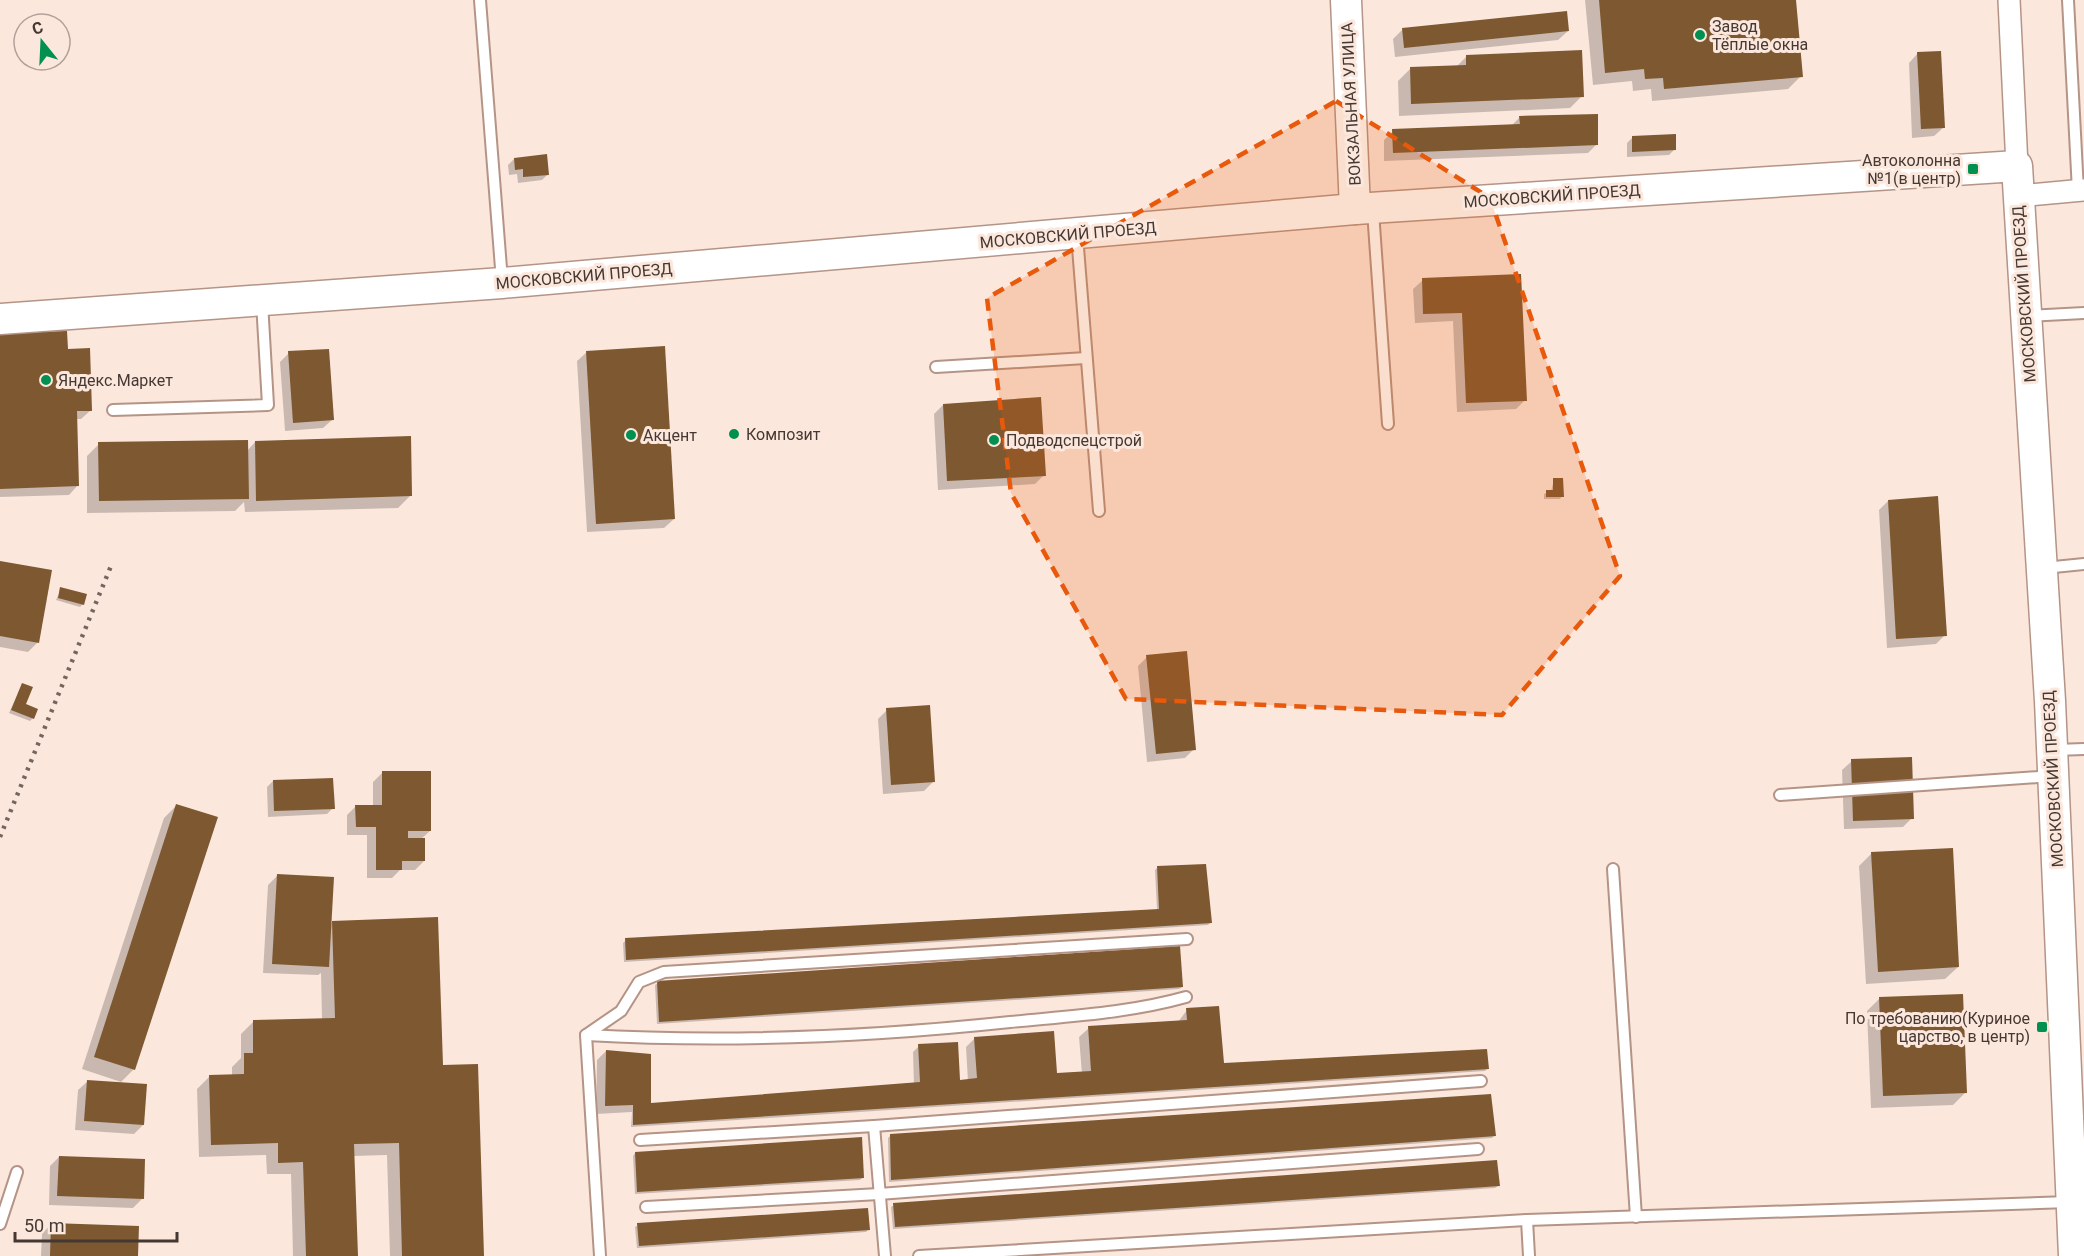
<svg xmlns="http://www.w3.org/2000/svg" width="2084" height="1256" font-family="Roboto,sans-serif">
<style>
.shadow{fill:#0003}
.building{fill:#7d5830}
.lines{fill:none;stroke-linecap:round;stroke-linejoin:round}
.lane-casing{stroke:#b49486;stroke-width:14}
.street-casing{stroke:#b49486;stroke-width:24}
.secondary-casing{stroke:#b49486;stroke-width:33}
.lane{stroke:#fff;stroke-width:10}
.street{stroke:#fff;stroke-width:21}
.secondary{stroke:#fff;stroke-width:30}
.rail{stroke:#74655e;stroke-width:4.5;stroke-dasharray:3 6;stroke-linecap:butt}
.marked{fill:#e8590c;fill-opacity:0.2;stroke:#e8590c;stroke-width:4.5;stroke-dasharray:12 8;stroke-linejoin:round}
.poi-dot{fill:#019050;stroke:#fce7dd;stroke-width:2}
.labels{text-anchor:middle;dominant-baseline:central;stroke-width:6;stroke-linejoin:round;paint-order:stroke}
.poi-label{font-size:16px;fill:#453832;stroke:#fce7dd;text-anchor:start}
.street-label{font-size:16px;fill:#453832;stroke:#fce7dd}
</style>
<rect width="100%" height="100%" fill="#fce7dd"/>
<g class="shadow">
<path d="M1585 0H1794L1801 76 1788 89 1652 101 1651 89 1633 91 1632 81 1593 85Z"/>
<path d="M1402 30 1568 31 1558 40 1395 57 1393 39Z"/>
<path d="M1918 53 1944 127 1934 136 1912 138 1909 63Z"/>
<path d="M1467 56 1582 96 1570 108 1399 116 1398 81 1410 69 1456 67Z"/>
<path d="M1520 117 1597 144 1588 153 1384 161V140L1393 131 1511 126Z"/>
<path d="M1633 137 1675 149 1669 155 1627 157V143Z"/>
<path d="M514 159 548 174 542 180 518 183 517 174 509 175 508 165Z"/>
<path d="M1520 276 1525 400 1516 409 1457 412 1453 321 1415 323 1413 289 1423 280Z"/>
<path d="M0 334 66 350 91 410 81 419H76L78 485 69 495 0 497Z"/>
<path d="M587 352 674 519 664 528 587 532 577 361Z"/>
<path d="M289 353 333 419 323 428 285 431 280 362Z"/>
<path d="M943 405 1044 475 1035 484 938 490 934 414Z"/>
<path d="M255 442 411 495 398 508 245 512 244 502 235 511 87 513V456L99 444 247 451Z"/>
<path d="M1554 480 1562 496 1560 499H1544V494L1551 491Z"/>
<path d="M1888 501 1945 635 1936 644 1887 648 1879 510Z"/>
<path d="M0 563 37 643 28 652 0 647Z"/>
<path d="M61 589 83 604 80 607 56 600Z"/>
<path d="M1147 657 1194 749 1185 758 1147 762 1138 666Z"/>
<path d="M22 684 24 705 33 718 30 721 9 713Z"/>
<path d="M887 710 934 781 924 791 883 794 878 719Z"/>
<path d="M1852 761 1912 818 1903 827 1844 829 1842 770Z"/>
<path d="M383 772 430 831 420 840 424 861 415 870H400L392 878H367V835H347V815L356 806H373V782Z"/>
<path d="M273 781 333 808 327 814 268 817 267 787Z"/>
<path d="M176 806 134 1069 121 1082 82 1069 164 818Z"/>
<path d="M1872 853 1958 967 1945 979 1866 984 1859 866Z"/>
<path d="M1157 868 1210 923 1208 925 624 962 623 943 626 940 1157 910 1155 870Z"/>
<path d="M277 876 330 925 332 922 441 1067 483 1256H390L387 1155 353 1156 356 1256H293L291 1174H267L266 1155 199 1157 197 1089 209 1077 232 1076V1067L241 1058V1034L253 1022 322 1020 321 973 318 975 263 973 268 885Z"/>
<path d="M658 983 1182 987 1179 989 657 1024 655 985Z"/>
<path d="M1880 998 1965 1093 1953 1105 1871 1108 1867 1011Z"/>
<path d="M1187 1010 1221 1064 1488 1068 1485 1071 631 1127 632 1112 596 1114 597 1060 606 1051 647 1105 914 1086 913 1052 919 1046 958 1080 968 1082 966 1047 975 1038 1051 1076 1082 1074 1079 1037 1089 1028 1178 1022Z"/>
<path d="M88 1081 143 1125 134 1134 75 1130 78 1090Z"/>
<path d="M890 1136H1494L1492 1138 889 1182 888 1138Z"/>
<path d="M635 1153 863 1177 860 1180 635 1194 633 1156Z"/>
<path d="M59 1157 142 1199 133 1208 49 1205 50 1166Z"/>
<path d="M1498 1186 1495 1188 893 1229 891 1207 894 1205Z"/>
<path d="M51 1224 136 1256H41L42 1234Z"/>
<path d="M638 1225 868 1230 866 1232 637 1248 635 1227Z"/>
</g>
<g class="building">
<path d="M1599 0H1796L1803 77 1664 89 1663 78 1645 79 1644 69 1605 73Z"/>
<path d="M1567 11 1569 31 1404 48 1402 28Z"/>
<path d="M1582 50 1584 97 1411 104 1410 67 1466 65V55Z"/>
<path d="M1941 51 1945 128 1921 129 1917 52Z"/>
<path d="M1598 114V145L1393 153 1392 129 1520 124 1519 116Z"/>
<path d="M1676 134V150L1632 152V136Z"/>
<path d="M547 154 549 175 523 177V169L515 170 514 158Z"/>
<path d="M1521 274 1527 401 1466 403 1462 313 1423 314 1422 278Z"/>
<path d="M67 331 68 349 90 348 92 411H77L79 486 0 489V333Z"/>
<path d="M665 346 675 519 596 524 586 351Z"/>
<path d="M329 349 334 420 293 423 288 351Z"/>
<path d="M1041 397 1046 476 947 481 943 404Z"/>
<path d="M411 436 412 496 256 501 255 441Z"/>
<path d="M248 440 249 499 99 501 98 442Z"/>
<path d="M1553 478H1563L1564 497H1546V490H1553Z"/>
<path d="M1938 496 1947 636 1896 639 1888 500Z"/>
<path d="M0 561 52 570 39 643 0 636Z"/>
<path d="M60 587 87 594 84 605 58 598Z"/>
<path d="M1187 651 1196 750 1156 754 1146 655Z"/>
<path d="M22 683 33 687 26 704 38 709 34 719 11 710Z"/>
<path d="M930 705 935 782 891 785 886 708Z"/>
<path d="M1912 757 1914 819 1853 821 1851 759Z"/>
<path d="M382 771H431V831H408V838H425V861H402V870H376V827H356L355 805H382Z"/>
<path d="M333 778 335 809 274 811 273 780Z"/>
<path d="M176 804 218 817 135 1070 94 1057Z"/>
<path d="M1953 848 1959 967 1878 972 1871 852Z"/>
<path d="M1206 864 1212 923 626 960 625 938 1159 909 1157 866Z"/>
<path d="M277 874 334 877 329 967 272 964Z"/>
<path d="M438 917 443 1065 478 1064 484 1256H402L399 1143 354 1144 358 1256H306L303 1162 278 1163V1143L211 1145 209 1075 244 1074V1053H253V1020L335 1018 332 921Z"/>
<path d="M1180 946 1183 987 659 1022 657 981Z"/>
<path d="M1963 994 1967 1093 1883 1096 1879 997Z"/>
<path d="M1219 1006 1224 1063 1487 1049 1489 1069 633 1125V1105L605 1106 606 1050 651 1054V1103L920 1082 918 1044 958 1042 960 1080 977 1078 974 1037 1054 1031 1057 1073 1091 1071 1088 1026 1187 1020 1186 1008Z"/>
<path d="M87 1080 147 1084 144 1125 84 1121Z"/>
<path d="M1491 1094 1496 1136 891 1180 890 1134Z"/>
<path d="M862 1137 864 1178 637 1192 635 1152Z"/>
<path d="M59 1156 145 1159 144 1199 57 1196Z"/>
<path d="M1497 1160 1500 1186 895 1227 893 1203Z"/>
<path d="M868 1208 870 1230 639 1246 637 1223Z"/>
<path d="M51 1223 139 1226 138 1256H50Z"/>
</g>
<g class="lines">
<g class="lane-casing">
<g id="lane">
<path d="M480 0 502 281"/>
<path d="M2068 0 2078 191"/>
<path d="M1373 211 1388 424"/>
<path d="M1077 235 1099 511"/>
<path d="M2029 316 2084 313"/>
<path d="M936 367 1086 358"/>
<path d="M113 410 268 405 262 302"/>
<path d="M2044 568 2084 564"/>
<path d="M2055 750 2084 749"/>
<path d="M1780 795 2052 776"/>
<path d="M1613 869 1636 1217"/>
<path d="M586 1035C728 1043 869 1037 1010 1022 1070 1016 1129 1013 1186 997"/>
<path d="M874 1126 885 1256"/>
<path d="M640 1140 874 1126 1481 1081"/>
<path d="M646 1207 879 1194 1478 1149"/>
<path d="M1527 1220 1529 1256"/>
<path d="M0 1224 17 1172"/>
<path d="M600 1256 586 1035 621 1011 639 982 664 972 1187 939"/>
<path d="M919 1256 1527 1220 2069 1202"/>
</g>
</g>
<g class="street-casing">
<g id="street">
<path d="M2009 0 2017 166"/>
<path d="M2018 196 2084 190"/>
</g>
</g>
<g class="secondary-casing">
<g id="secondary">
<path d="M1346 0 1355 209"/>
<path d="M0 319 502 283 1355 209 2017 166 2050 701 2074 1256"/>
</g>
</g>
<use href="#lane" class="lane"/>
<use href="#street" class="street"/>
<use href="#secondary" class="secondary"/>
<path class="rail" d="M0 837 111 566"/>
</g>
<path class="marked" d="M1336 101 1490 198 1620 576 1502 715 1126 699 1011 493 987 298Z"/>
<g class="poi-dot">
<circle cx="1700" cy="35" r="6"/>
<rect x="1967" y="163" width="12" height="12" rx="3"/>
<circle cx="46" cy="380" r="6"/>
<circle cx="734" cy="434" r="6"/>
<circle cx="631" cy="435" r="6"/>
<circle cx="994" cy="440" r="6"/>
<rect x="2036" y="1021" width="12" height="12" rx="3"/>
</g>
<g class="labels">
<g class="poi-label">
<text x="1712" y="26">Завод<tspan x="1712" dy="18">Тёплые окна</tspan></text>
<text x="1961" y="160" text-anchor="end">Автоколонна<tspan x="1961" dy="18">№1(в центр)</tspan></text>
<text x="58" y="380">Яндекс.Маркет</text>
<text x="746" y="434">Композит</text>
<text x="643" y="435">Акцент</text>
<text x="1006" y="440">Подводспецстрой</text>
<text x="2030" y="1018" text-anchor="end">По требованию(Куриное<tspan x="2030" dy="18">царство, в центр)</tspan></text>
</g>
<g class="street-label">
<text transform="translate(1351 104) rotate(-93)">ВОКЗАЛЬНАЯ УЛИЦА</text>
<text transform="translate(1552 196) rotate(-4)">МОСКОВСКИЙ ПРОЕЗД</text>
<text transform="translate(1068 235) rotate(-5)">МОСКОВСКИЙ ПРОЕЗД</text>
<text transform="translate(584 276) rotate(-5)">МОСКОВСКИЙ ПРОЕЗД</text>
<text transform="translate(2024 294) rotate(-94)">МОСКОВСКИЙ ПРОЕЗД</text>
<text transform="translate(2053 779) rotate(-93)">МОСКОВСКИЙ ПРОЕЗД</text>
</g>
</g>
<g transform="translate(42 42) rotate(342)"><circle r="28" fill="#fce7dd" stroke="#b3a199" stroke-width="1.5"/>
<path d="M0-4.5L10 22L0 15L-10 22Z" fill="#019050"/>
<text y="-9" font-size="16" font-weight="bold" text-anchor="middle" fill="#453832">С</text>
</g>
<path d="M15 1232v9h162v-9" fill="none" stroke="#453832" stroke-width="3"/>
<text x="24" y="1232" font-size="18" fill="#453832" stroke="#fce7dd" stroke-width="4.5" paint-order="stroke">50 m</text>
</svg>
